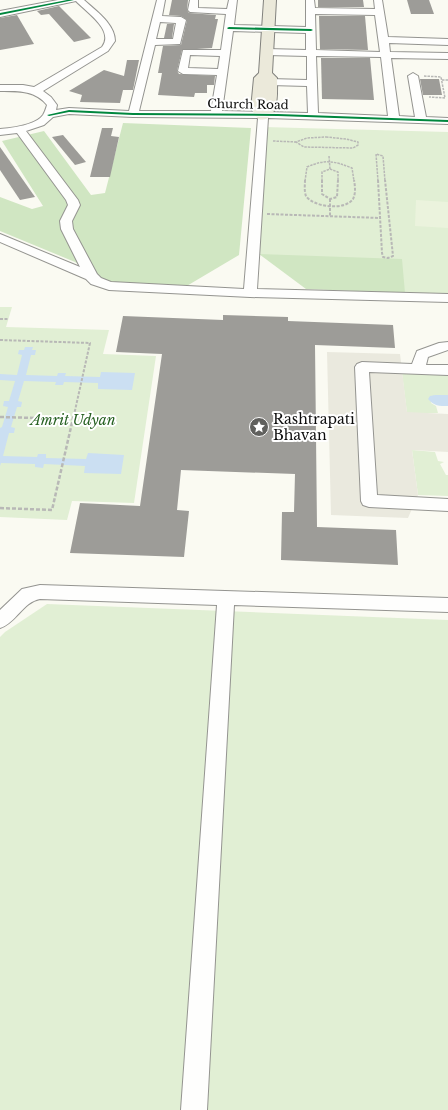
<svg xmlns="http://www.w3.org/2000/svg" width="448" height="1110" font-family="'Libre Baskerville',serif">
<style>
.green{fill:#e1efd4}
.forest{fill:#d0e6c2}
.pitch{fill:#ebf3dd}
.plaza{fill:#eae9de}
.water{fill:#cbdff2}
.building{fill:#9d9c98}
.lines{fill:none;stroke-linecap:round;stroke-linejoin:round}
.minor-casing{stroke:#949490;stroke-width:2}
.major-casing{stroke:#81817d;stroke-width:2}
.path-far2{stroke:#b8b8b6;stroke-width:1.5;stroke-dasharray:2.5 1;stroke-linecap:butt}
.path-far1{stroke:#b8b8b6;stroke-width:2;stroke-dasharray:3 1.5;stroke-linecap:butt}
.path{stroke:#b8b8b6;stroke-width:2.5;stroke-dasharray:4 2;stroke-linecap:butt}
.minor{fill:#fefefd;fill-rule:evenodd}
.major{fill:#ebe9da;fill-rule:evenodd}
.cycleway-casing{stroke:#fff;stroke-width:2}
.cycleway{fill:#00873e;fill-rule:evenodd}
.labels{text-anchor:middle;dominant-baseline:central;stroke-width:4;stroke-linejoin:round;paint-order:stroke}
.far-street-label{font-size:12px;fill:#0d0d0d;stroke:#fff}
.poi-label{font-size:14px;fill:#0d0d0d;stroke:#fff;text-anchor:start}
.park-label{font-size:14px;font-style:italic;fill:#276122;stroke:#fff}
</style>
<rect width="100%" height="100%" fill="#fafaf2"/>
<g class="green">
<path d="M264 127 448 132V294L405 293 259 254Z"/>
<path d="M0 307H12L6 327 109 330 103 354 156 356 134 503 72 501 67 520 0 517Z"/>
<path d="M402 373 448 375V395H435L431 403 436 406 438 413H407Z"/>
<path d="M412 450 435 452 438 461 444 462 440 464 446 475H448V496L418 495Z"/>
<path d="M47 604 448 620V1110H0V637L5 632Z"/>
</g>
<g class="forest">
<path d="M123 123 251 128 239 255 185 287 107 283 75 262 0 231V197L32 209 43 206 2 141 44 131 91 195 105 193Z"/>
<path d="M259 254 402 259 405 293 306 289Z"/>
</g>
<path class="pitch" d="M416 200 448 202V228L415 226Z"/>
<path class="plaza" d="M327 352 400 354 407 412 448 414V452L412 450 418 495 408 518 331 515Z"/>
<g class="water">
<path d="M25 347H33L32 350H36L35 355H31L26 375 57 376 58 373H66L65 376 100 377 101 372 135 373 132 390 98 389V383L64 382 63 385H55L56 382 24 381 18 401 22 402 21 407H17L11 427 15 428 14 433H9L3 456 37 457 38 454H46V458L86 459 88 453 124 455 121 474 84 473 85 466 44 464 43 468 35 467V464L1 463 0 466V428L2 427 8 407 3 406 4 401H9L15 381 0 380V374L17 375 22 355 18 354 19 350H24Z"/>
<path d="M435 395H448V406C439 406 434 406 428 399L430 396Z"/>
</g>
<g class="building">
<path d="M172 0H188L187 10 189 13 216 15 215 19H218L212 48 182 50 177 71 179 74 215 76 214 85H207V93H195L194 97 158 95 162 73H158L163 46 181 45 187 20 181 16 169 15Z"/>
<path d="M318 0H363L364 7H318Z"/>
<path d="M407 0H429L434 14H411Z"/>
<path d="M59 6 91 38 74 42 49 14 41 15 37 11Z"/>
<path d="M17 15 34 44 0 50V18Z"/>
<path d="M319 16H365L368 50 320 49Z"/>
<path d="M167 24H174L172 38H164Z"/>
<path d="M321 58H370L374 100 322 99Z"/>
<path d="M127 60H139L133 90H123L120 103 80 102 82 95 69 91 104 70 124 76Z"/>
<path d="M420 79H439L442 95H423Z"/>
<path d="M102 128H113L111 136 119 137 110 177H90Z"/>
<path d="M63 135 86 162 75 165 52 137Z"/>
<path d="M0 147 35 197 20 200 0 170Z"/>
<path d="M223 315 288 317V321L393 325 395 348 315 345 317 527 396 530 398 565 281 560 282 512H294L295 474 181 470 177 510 189 511 184 557 70 553 80 503 140 506 162 354 116 352 123 316 223 320Z"/>
</g>
<g class="lines">
<g class="minor-casing">
<g id="minor">
<path d="M58 0H84C96 11 115 24 115 41L108 51 43 91 51 97 57 105 56 110 69 108 129 111 157 0H165L162 16 181 17 186 20 180 44 155 45 139 111H211L217 75 183 74 178 71 183 50H221L226 14 190 12 188 10 190 0H198V8L227 9 229 0H237L234 25 306 27V0H314L315 8 375 9 374 0H382L388 37 448 39V45L389 43 390 52 448 53V59L391 58 399 116 415 117 408 76 413 73 418 76 426 117 448 118V124L268 118 257 289 448 294V302L250 297 109 290 91 284 86 279 0 242V234L80 267 61 229 60 221 68 205 66 200 17 133 0 135V129C12 128 36 125 43 115 45 112 46 108 47 105 35 90 18 91 0 91V85H23L34 87 102 47C115 30 86 12 76 1L0 17V11ZM315 14 375 15 380 52 316 50ZM160 22 176 23 173 39H156ZM233 31 306 33V50L267 49 262 52 267 55 307 56V80L270 79 265 82 270 85 307 86 308 113 222 111ZM190 55 220 56 218 69 188 68ZM316 56 381 57 388 116 318 113ZM69 114 133 117 258 118 244 289 111 282 101 278 97 274 73 229 72 221 80 205 78 200 26 131 44 125 53 117Z"/>
<path d="M448 342V350L428 357 426 365H448V375L369 372 377 495 448 499V511L369 507 363 505 361 501 355 367 357 364 362 362 412 364 417 351 439 343Z"/>
<path d="M40 585 448 598V612L234 605 207 1110H181L217 605 40 599C23 602 16 623 0 628V610L22 589Z"/>
</g>
</g>
<g class="major-casing">
<path id="major" d="M264 0H276L272 73 277 78C277 91 280 124 258 119L251 109 254 78 259 73Z"/>
</g>
<g class="path-far2">
<path d="M424 76 441 77 445 98 429 97"/>
<path d="M442 80H448"/>
<path d="M326 137 346 139 358 142V145L353 148 304 147 296 142 307 138Z"/>
<path d="M273 141 296 142"/>
<path d="M329 156 330 169"/>
<path d="M305 181 307 167C325 159 334 161 352 168L354 181"/>
<path d="M322 181V172L330 169 338 172V181"/>
<path d="M378 181 376 154 383 156 385 181"/>
</g>
<g class="path-far1">
<path d="M305 180C305 185 304 191 306 196 313 207 345 211 353 199 356 193 355 186 354 180"/>
<path d="M322 180V194L330 199 337 197 338 180"/>
<path d="M378 180 382 253 383 257 388 258 393 256 385 180"/>
<path d="M330 199V216"/>
<path d="M267 214 380 218"/>
<path d="M0 319H8"/>
<path d="M0 340 90 343 74 415"/>
</g>
<g class="path">
<path d="M0 417 73 419"/>
<path d="M0 508 52 510 74 414"/>
</g>
<use href="#minor" class="minor"/>
<use href="#major" class="major"/>
<g class="cycleway-casing">
<g id="cycleway">
<path d="M67 0H74L0 15V13Z"/>
<path d="M229 27 311 29 313 30 311 31 228 29 227 28Z"/>
<path d="M69 110 133 113 278 114 448 120V122L278 116 133 115 69 112 49 116 47 115Z"/>
</g>
</g>
<use href="#cycleway" class="cycleway"/>
</g>
<defs>
<g id="sight-disc" transform="scale(1)"><circle r="9.5" fill="#60605d" stroke="#fff"/><path d="M0-6L1.8-2.2L6-1.7L2.9 1.2L3.7 5.4L0 3.3L-3.7 5.4L-2.9 1.2L-6-1.7L-1.8-2.2Z" fill="#fff"/></g>
</defs>
<g fill-rule="evenodd">
<use href="#sight-disc" x="259" y="427"/>
</g>
<g class="labels">
<g class="far-street-label">
<text transform="translate(248 104) rotate(1)">Church Road</text>
</g>
<g class="poi-label">
<text x="273" y="419">Rashtrapati<tspan x="273" dy="16">Bhavan</tspan></text>
</g>
<g class="park-label">
<text x="73" y="420">Amrit Udyan</text>
</g>
</g>
</svg>
